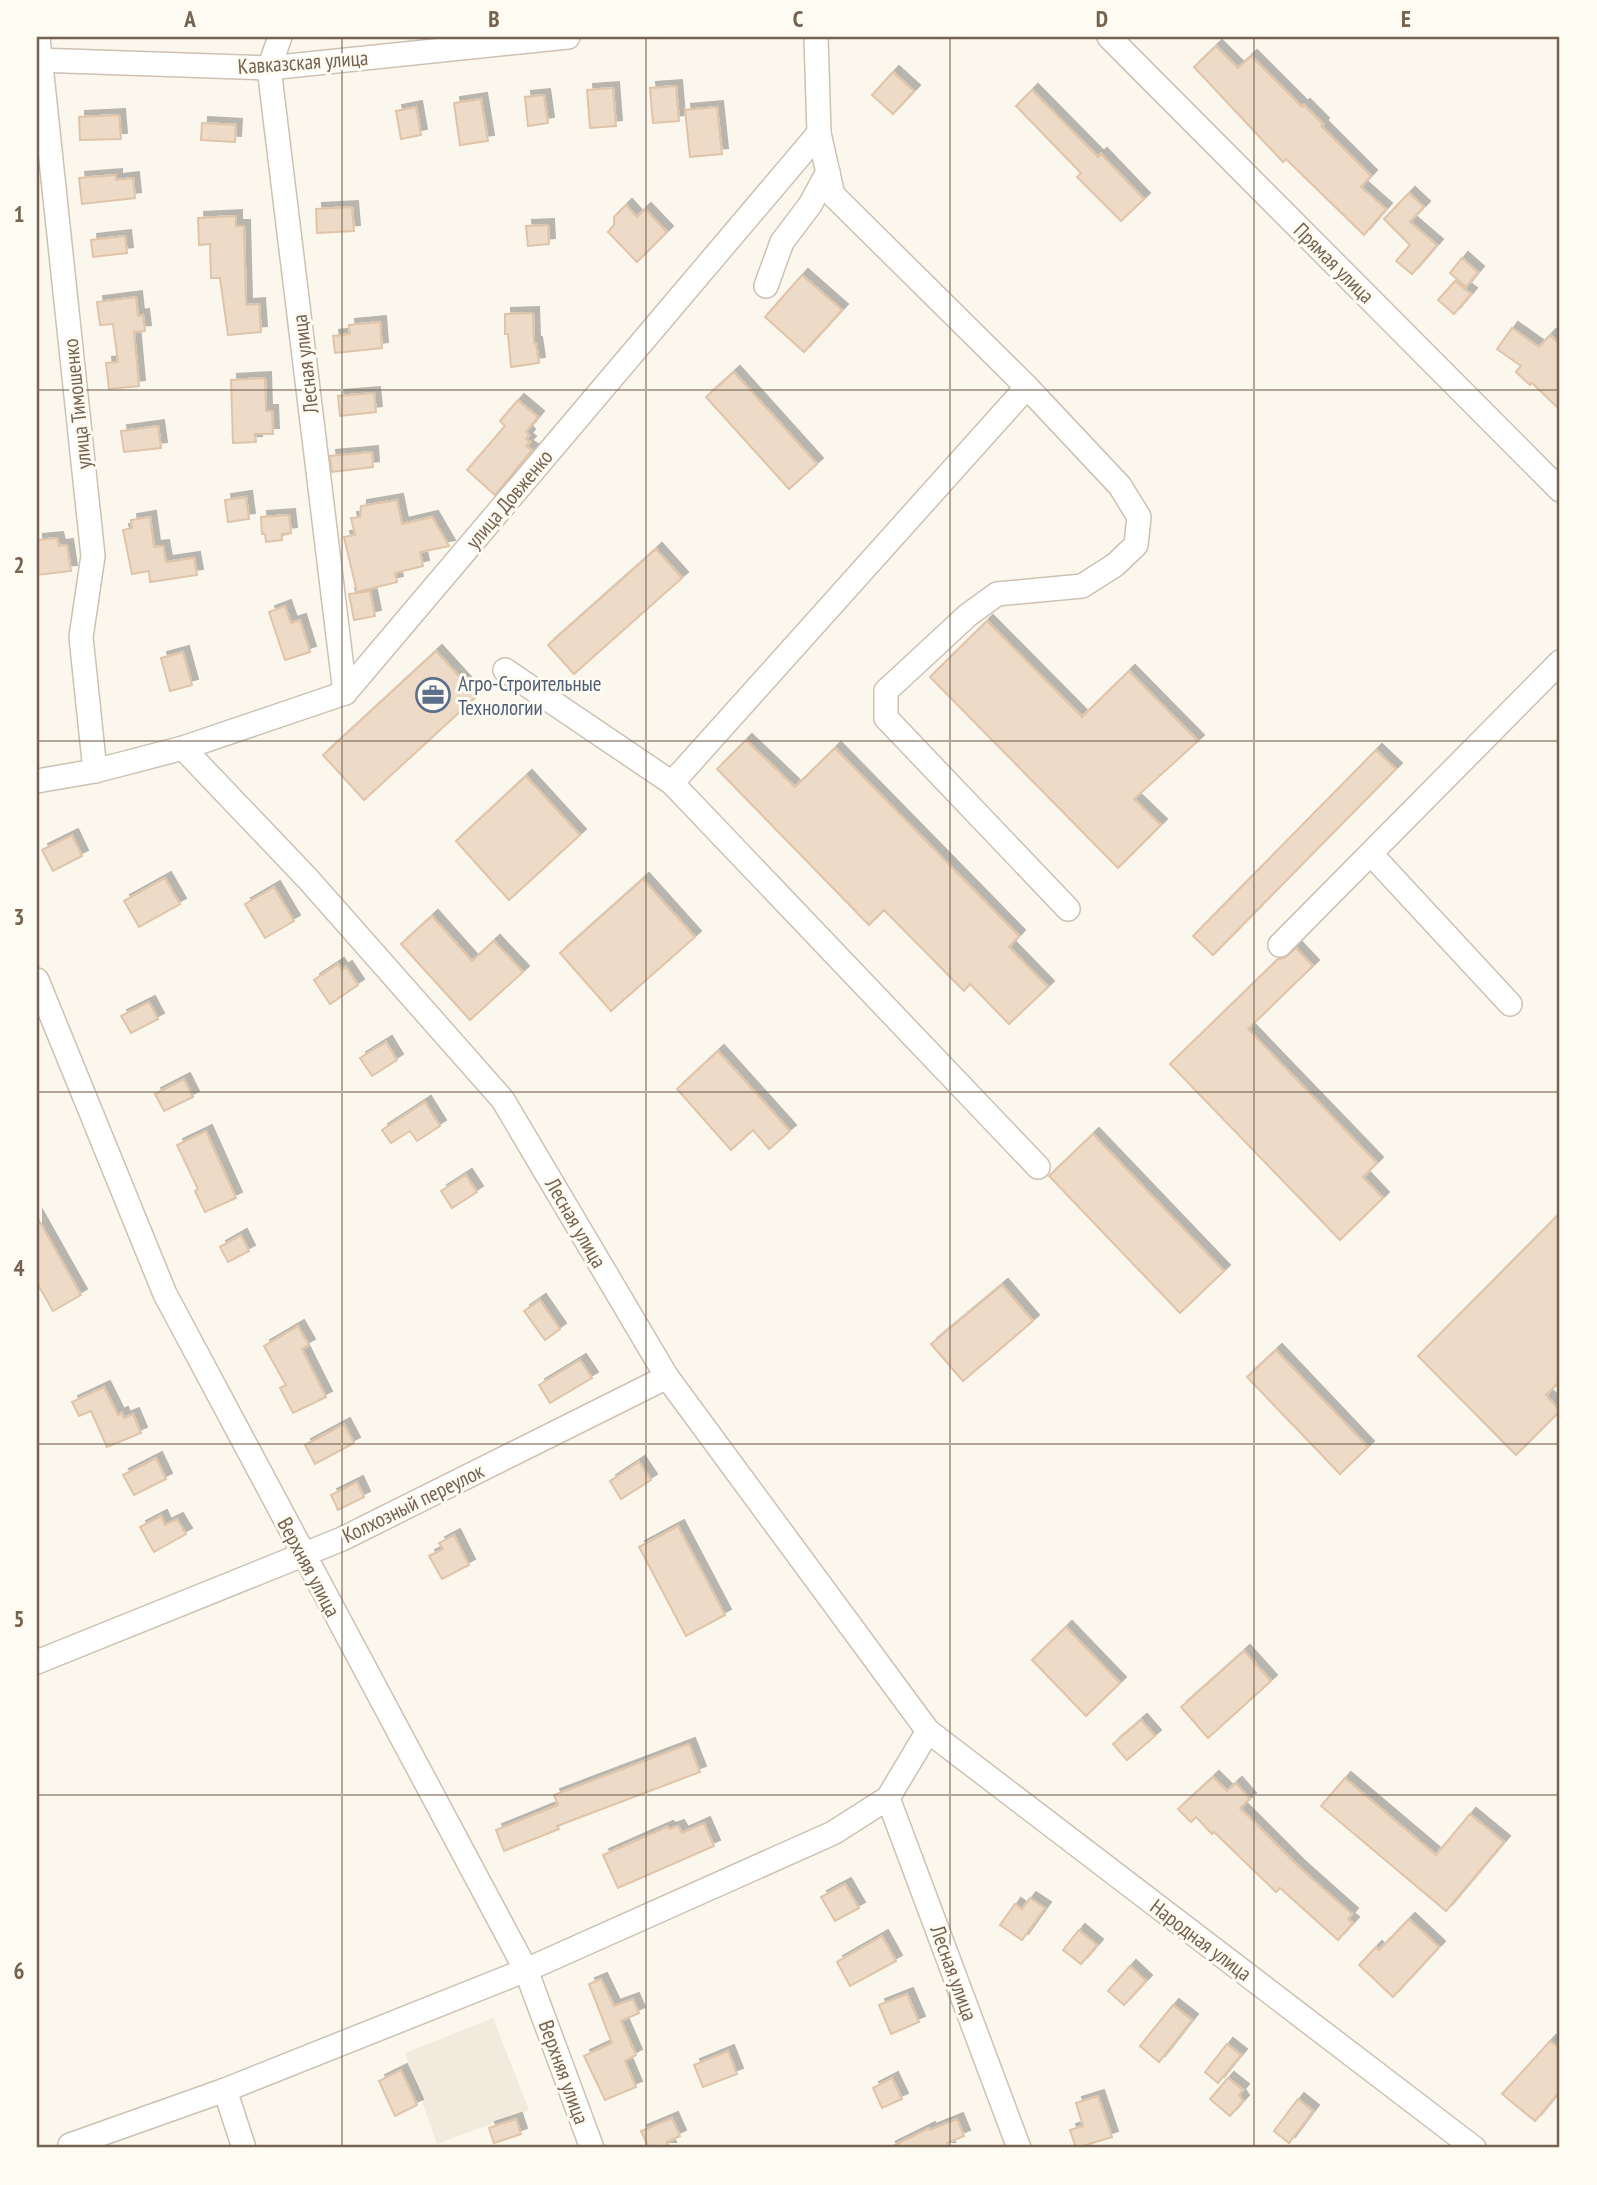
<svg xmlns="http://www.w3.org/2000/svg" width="1597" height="2185" font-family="'PT Sans Narrow',sans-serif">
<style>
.residential{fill:#f2eadc}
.building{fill:#eedbc7;stroke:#dfc4a9;stroke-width:2;filter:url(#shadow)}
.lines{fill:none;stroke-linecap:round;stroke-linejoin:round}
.minor-casing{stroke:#cdc1b3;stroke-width:26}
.minor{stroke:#fff;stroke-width:23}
.grid{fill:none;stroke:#756251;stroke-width:2;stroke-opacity:0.55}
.labels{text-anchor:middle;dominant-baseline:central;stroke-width:6;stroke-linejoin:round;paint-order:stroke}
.street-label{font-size:21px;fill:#756251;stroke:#fefbf3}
.service-label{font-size:21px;fill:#4e5e75;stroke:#fefbf3;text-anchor:start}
.neatline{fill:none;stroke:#756251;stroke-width:2.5}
.grid-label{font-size:23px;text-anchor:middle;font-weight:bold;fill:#756251}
</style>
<defs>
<filter id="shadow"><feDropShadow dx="6" dy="-6" stdDeviation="0" flood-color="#0004"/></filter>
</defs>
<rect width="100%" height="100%" fill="#fbf7ed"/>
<path class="residential" d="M493 2018 529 2110 437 2144 405 2053Z"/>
<g class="building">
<path d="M1216 46 1238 68 1251 56 1302 107 1304 105 1323 124 1321 126 1371 176 1361 187 1386 209 1364 235 1286 159 1283 162 1194 67Z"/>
<path d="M893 72 914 91 893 114 872 95Z"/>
<path d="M676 86 679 121 653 123 650 88Z"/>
<path d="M613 88 616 126 590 128 587 90Z"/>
<path d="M1032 90 1098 157 1101 154 1144 199 1121 221 1077 177 1081 173 1016 106Z"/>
<path d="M544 95 548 123 528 126 525 97Z"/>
<path d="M481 99 488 141 460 145 454 103Z"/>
<path d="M416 107 421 135 401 139 396 111Z"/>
<path d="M717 107 722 154 690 157 685 110Z"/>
<path d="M119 115 121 139 80 140 79 117Z"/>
<path d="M202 123 236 125 235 142 201 140Z"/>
<path d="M116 175V180L133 178 135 198 82 204 79 178Z"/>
<path d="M1409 193 1424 207 1410 222 1437 245 1412 274 1396 261 1410 245 1384 219Z"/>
<path d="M626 205 637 217 645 209 667 232 637 262 608 232 614 225V217Z"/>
<path d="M352 207 354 231 317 233 316 209Z"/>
<path d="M236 216V226H244L246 305 259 304 261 332 228 335 220 278H211L210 244 199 245 198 218Z"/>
<path d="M548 225 549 244 528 246 526 226Z"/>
<path d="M125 236 127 253 93 257 91 240Z"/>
<path d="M1462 258 1478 272 1466 287 1450 273Z"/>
<path d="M802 275 842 310 804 352 765 317Z"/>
<path d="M1455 281 1471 294 1454 314 1438 300Z"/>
<path d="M136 297 138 316 143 315 145 331 134 332 139 386 109 389 106 363 118 362 113 324 100 325 97 302Z"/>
<path d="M533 313 534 343H536L539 363 511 367 508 334H505V314Z"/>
<path d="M380 322 382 348 335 353 333 336 350 334 349 325Z"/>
<path d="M1512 328 1539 347 1550 335 1560 345V410L1532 383 1530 385 1516 372 1521 366 1497 349Z"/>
<path d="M734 372 817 464 789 489 706 397Z"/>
<path d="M265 378 266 411H272L273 434H255L256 442 233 443 231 380Z"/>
<path d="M374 393 376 412 340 416 338 396Z"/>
<path d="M518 400 538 417 526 432 529 435 526 439 530 442 526 446 532 450 495 495 467 470 505 426 500 421Z"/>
<path d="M158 426 161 448 124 452 121 431Z"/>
<path d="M372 452 373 467 332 472 330 456Z"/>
<path d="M246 497 249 519 228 522 225 500Z"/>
<path d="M397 500 402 524 432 517 449 546 420 552 423 566 395 573 397 582 357 592 344 537 355 535 351 518 360 517 361 506Z"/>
<path d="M289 515 291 533 282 534V540L266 542 265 534H262L261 517Z"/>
<path d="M150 517 154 547 163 546 166 562 194 558 197 575 150 582 149 571 132 574 123 530 132 528 131 520Z"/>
<path d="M57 538 59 546 67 545 71 571 37 575V540Z"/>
<path d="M656 549 682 578 574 674 548 645Z"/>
<path d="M370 591 375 616 354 620 349 594Z"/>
<path d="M285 606 291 623 300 620 310 652 285 660 269 612Z"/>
<path d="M987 621 1082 717 1129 671 1198 741 1134 799 1161 825 1118 868 930 677Z"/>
<path d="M436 651 477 696 364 800 323 755Z"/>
<path d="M183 652 192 685 170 691 161 658Z"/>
<path d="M746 740 795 787 835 748 1019 936 1009 947 1048 987 1009 1024 970 984 964 991 884 910 869 925 717 769Z"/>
<path d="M1376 750 1396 769 1213 955 1193 936Z"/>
<path d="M526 776 580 835 509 900 456 841Z"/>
<path d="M72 835 82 856 53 871 42 850Z"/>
<path d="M165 878 180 904 139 927 124 901Z"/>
<path d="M643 879 695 937 611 1011 560 953Z"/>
<path d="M274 887 294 921 265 938 245 904Z"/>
<path d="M432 916 472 961 494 941 523 972 470 1020 401 944Z"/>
<path d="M1296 948 1313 966 1248 1029 1377 1163 1363 1177 1383 1198 1340 1240 1170 1064 1278 959 1284 958Z"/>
<path d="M338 964 342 970 346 967 358 985 330 1004 314 980Z"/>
<path d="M149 1002 158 1019 131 1033 121 1016Z"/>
<path d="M386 1042 397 1060 372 1076 360 1058Z"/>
<path d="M718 1051 790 1131 769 1149 753 1130 731 1150 677 1089Z"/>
<path d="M184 1079 193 1097 164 1111 155 1094Z"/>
<path d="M425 1102 440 1126 417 1141 410 1131 391 1143 382 1130Z"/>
<path d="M206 1131 236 1198 205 1212 195 1191 198 1189 177 1145Z"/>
<path d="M1093 1134 1224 1271 1180 1313 1049 1176Z"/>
<path d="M466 1175 477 1192 452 1208 441 1191Z"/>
<path d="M1560 1213V1381L1546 1395 1560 1411 1516 1455 1418 1356Z"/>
<path d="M37 1217 81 1295 53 1311 37 1283Z"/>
<path d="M241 1235 249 1251 228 1262 220 1247Z"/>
<path d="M1002 1285 1033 1321 963 1381 931 1344Z"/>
<path d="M540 1300 560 1329 545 1340 524 1311Z"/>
<path d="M298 1326 309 1345 302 1349 326 1397 293 1413 280 1388 286 1385 264 1346Z"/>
<path d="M1276 1350 1368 1447 1340 1474 1247 1377Z"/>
<path d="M580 1360 592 1378 550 1403 539 1385Z"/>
<path d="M104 1387 118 1415 122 1413 124 1418 133 1414 141 1433 107 1447 91 1411 79 1416 72 1402Z"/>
<path d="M344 1424 354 1443 315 1464 305 1445Z"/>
<path d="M156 1458 166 1479 134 1495 123 1475Z"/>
<path d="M639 1462 651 1480 621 1499 610 1481Z"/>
<path d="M357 1482 364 1497 338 1510 331 1495Z"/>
<path d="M161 1516 165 1525 177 1519 186 1534 154 1552 140 1527Z"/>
<path d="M678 1526 725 1615 686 1636 639 1547Z"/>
<path d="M454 1535 469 1565 442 1579 429 1556 443 1549 439 1543Z"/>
<path d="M1066 1627 1120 1683 1086 1716 1032 1660Z"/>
<path d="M1244 1651 1271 1681 1208 1738 1181 1707Z"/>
<path d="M1141 1720 1155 1736 1127 1760 1113 1744Z"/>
<path d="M689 1744 700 1772 557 1826 559 1829 504 1851 496 1830 558 1805 554 1795Z"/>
<path d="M1213 1777 1227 1791 1236 1783 1250 1799 1240 1808 1299 1867 1352 1914 1348 1919 1353 1923 1338 1940 1280 1888 1276 1892 1214 1832 1212 1834 1196 1817 1191 1822 1178 1809Z"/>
<path d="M1345 1778 1436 1855 1470 1814 1504 1842 1446 1911 1321 1806Z"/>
<path d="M704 1823 714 1846 618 1888 603 1855 667 1827 670 1829 678 1826 682 1833Z"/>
<path d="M845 1884 859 1908 835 1921 821 1897Z"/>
<path d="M1030 1898 1045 1908 1022 1940 1000 1925 1015 1904 1022 1909Z"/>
<path d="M1409 1919 1439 1947 1393 1997 1359 1965 1376 1947 1379 1950Z"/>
<path d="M1079 1930 1097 1945 1081 1964 1063 1950Z"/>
<path d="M882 1936 896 1961 850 1986 837 1962Z"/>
<path d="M1130 1966 1146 1981 1124 2005 1108 1991Z"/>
<path d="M601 1979 614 2006 633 1999 639 2013 621 2021 636 2055 625 2061 636 2087 605 2100 584 2056 612 2043 589 1984Z"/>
<path d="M907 1994 919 2022 891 2034 879 2005Z"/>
<path d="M1173 2005 1192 2020 1159 2062 1140 2046Z"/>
<path d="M1550 2041 1560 2049V2091L1535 2121 1502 2094Z"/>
<path d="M1227 2044 1241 2055 1218 2083 1205 2072Z"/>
<path d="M728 2051 737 2074 703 2087 694 2065Z"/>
<path d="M401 2070 417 2105 395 2116 379 2081Z"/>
<path d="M892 2078 902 2099 882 2108 873 2088Z"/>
<path d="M1228 2078 1243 2090 1239 2095 1243 2101 1230 2116 1210 2099Z"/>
<path d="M1098 2096 1112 2137 1076 2148 1070 2130 1083 2126 1076 2103Z"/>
<path d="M1298 2099 1313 2111 1289 2143 1274 2131Z"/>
<path d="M672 2118 680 2136 667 2142 670 2148H649L641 2131Z"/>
<path d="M516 2119 521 2134 494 2143 489 2128Z"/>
<path d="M957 2119 964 2136 947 2143 949 2148H889L929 2128 930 2130Z"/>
</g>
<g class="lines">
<g class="minor-casing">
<g id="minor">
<path d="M38 37 93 556 81 637 95 771"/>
<path d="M280 37 269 68 345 693"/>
<path d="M1109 37 1560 490"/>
<path d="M37 60 269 68 568 37"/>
<path d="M766 286 782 242 810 205 828 172"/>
<path d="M1027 387 1120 486 1139 517 1136 545 1115 565 1082 586 997 594 968 615 886 691V718L1068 909"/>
<path d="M505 670 672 783 1038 1167"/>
<path d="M183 748 308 879 503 1100 667 1377 928 1731 1474 2148"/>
<path d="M37 781 95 771 183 748 345 693 819 133"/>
<path d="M672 783 1027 387 833 195 819 133 816 37"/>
<path d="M1371 854 1510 1004"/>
<path d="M1280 945 1560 662"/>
<path d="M37 980 165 1294 526 1970 592 2148"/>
<path d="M37 1662 342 1539 667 1377"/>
<path d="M888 1798 1019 2148"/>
<path d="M225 2090 244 2148"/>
<path d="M70 2145 225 2090 526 1970 833 1833 888 1798 928 1731"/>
</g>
</g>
<use href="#minor" class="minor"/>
</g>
<path class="grid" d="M342 37V2148M646 37V2148M950 37V2148M1254 37V2148M37 390H1560M37 741H1560M37 1092H1560M37 1444H1560M37 1795H1560"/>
<defs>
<g id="office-ring" transform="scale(1.75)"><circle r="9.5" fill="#fefbf3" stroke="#5c6f8a" stroke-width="1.5"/><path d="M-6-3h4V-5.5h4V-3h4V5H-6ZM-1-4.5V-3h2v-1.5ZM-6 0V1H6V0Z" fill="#5c6f8a"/></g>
</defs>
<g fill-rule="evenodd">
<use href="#office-ring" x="433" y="695"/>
</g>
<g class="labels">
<g class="street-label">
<text transform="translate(303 62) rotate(-4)">Кавказская улица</text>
<text transform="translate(1334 263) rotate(45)">Прямая улица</text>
<text transform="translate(305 364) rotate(-97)">Лесная улица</text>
<text transform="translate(77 404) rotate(-96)">улица Тимошенко</text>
<text transform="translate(509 499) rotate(-50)">улица Довженко</text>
<text transform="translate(576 1223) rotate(60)">Лесная улица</text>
<text transform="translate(413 1503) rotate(-26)">Колхозный переулок</text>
<text transform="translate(309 1567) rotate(62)">Верхняя улица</text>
<text transform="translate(1201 1940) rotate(37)">Народная улица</text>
<text transform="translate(954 1973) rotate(70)">Лесная улица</text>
<text transform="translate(564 2072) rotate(70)">Верхняя улица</text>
</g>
<g class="service-label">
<text x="458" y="683">Агро-Строительные<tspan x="458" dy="24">Технологии</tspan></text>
</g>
</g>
<rect width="1597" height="2185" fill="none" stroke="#fefbf3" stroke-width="77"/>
<rect x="38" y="38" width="1520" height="2108" class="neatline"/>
<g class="grid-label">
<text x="190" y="27">A</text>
<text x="494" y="27">B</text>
<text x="798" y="27">C</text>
<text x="1102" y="27">D</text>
<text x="1406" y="27">E</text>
<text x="19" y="222">1</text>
<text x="19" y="573">2</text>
<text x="19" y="925">3</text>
<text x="19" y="1276">4</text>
<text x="19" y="1627">5</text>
<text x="19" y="1979">6</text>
</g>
</svg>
